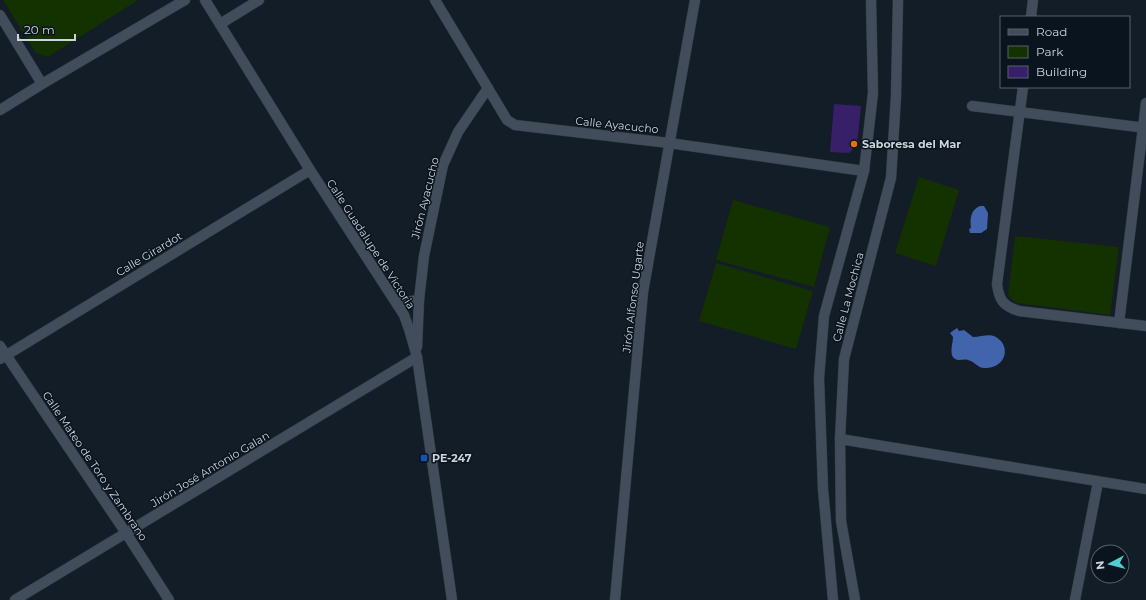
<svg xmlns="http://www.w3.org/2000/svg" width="1146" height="600" font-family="Montserrat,sans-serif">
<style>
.green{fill:#143100}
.water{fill:#4264ac}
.building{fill:#371f69}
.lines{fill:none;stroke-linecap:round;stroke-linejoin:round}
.minor-casing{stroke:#323842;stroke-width:11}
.minor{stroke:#414d5a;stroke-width:10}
.food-dot{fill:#e8710a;stroke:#0a141e;stroke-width:1.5}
.transit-dot{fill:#1a4fb4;stroke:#0a141e;stroke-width:1.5}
.labels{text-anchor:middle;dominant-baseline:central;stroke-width:3;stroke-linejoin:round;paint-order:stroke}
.street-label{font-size:11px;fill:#cdd4dc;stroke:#0a141e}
.poi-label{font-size:11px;font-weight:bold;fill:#cdd4dc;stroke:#0a141e;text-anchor:start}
</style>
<rect width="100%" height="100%" fill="#121d28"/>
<g class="green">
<path d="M3 0H138L48 57 36 53Z"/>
<path d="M919 177 959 190 936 266 895 253Z"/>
<path d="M733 200 830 227 814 287 716 260Z"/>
<path d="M1015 236 1119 247 1110 315 1016 303 1008 295Z"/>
<path d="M716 263 813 291 796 349 699 321Z"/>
</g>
<g class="water">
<path d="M980 206H984L988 213 987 229 981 233H970L969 229 971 228C970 220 970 210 980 206Z"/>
<path d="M957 328 959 331 964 330 973 337C980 337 988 334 994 336 1012 344 1007 369 984 368 978 368 974 361 968 360 965 359 962 360 959 360 947 359 953 344 953 337L950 333Z"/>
</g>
<path class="building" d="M834 104 861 106 857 145 849 153 830 152Z"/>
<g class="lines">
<g class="minor-casing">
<g id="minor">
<path d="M205 0 310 170 404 315 409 329 417 357 452 600"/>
<path d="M435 0 507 120 515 125 669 143 864 171"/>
<path d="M0 15 42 84"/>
<path d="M1031 17 1033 0"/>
<path d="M220 24 259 0"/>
<path d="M1023 87 997 284C999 300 1003 306 1019 311L1146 326"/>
<path d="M972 106 1146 128"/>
<path d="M0 110 42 84 185 0"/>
<path d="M397 303 419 300"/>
<path d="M1119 323 1146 103"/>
<path d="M0 346 126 533 169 600"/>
<path d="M417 347 419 300 424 256 443 165 458 132 488 88"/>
<path d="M0 359 310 170"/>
<path d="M840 439 1146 489"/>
<path d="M15 600 417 357"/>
<path d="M615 600 643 292 695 0"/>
<path d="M833 600 823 489 819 378 824 316 864 171 873 93 871 0"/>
<path d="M855 600 841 521 840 439 844 359 891 178 896 96 898 0"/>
<path d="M1075 600 1098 482"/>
</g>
</g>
<use href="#minor" class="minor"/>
</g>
<circle class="food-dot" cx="854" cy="144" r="4"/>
<rect class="transit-dot" x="420" y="454" width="8" height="8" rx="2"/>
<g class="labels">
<g class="street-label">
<text transform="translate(617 125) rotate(6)">Calle Ayacucho</text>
<text transform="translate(425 198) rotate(-76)">Jirón Ayacucho</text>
<text transform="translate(371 244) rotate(57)">Calle Guadalupe de Victoria</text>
<text transform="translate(149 254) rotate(-31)">Calle Girardot</text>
<text transform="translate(633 297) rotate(-83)">Jirón Alfonso Ugarte</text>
<text transform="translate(848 297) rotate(-75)">Calle La Mochica</text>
<text transform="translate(95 466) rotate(56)">Calle Mateo de Toro y Zambrano</text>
<text transform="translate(210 469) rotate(-31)">Jirón José Antonio Galan</text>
</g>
<g class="poi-label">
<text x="862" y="144">Saboresa del Mar</text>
<text x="432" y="458">PE-247</text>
</g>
</g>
<rect x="1000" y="16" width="130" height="72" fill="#0a141e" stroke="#58616a"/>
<rect x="1008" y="29" width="20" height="6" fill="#414d5a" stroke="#58616a"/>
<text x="1036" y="36" font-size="12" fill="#cdd4dc">Road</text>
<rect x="1008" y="46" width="20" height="12" fill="#143100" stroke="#58616a"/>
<text x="1036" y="56" font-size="12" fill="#cdd4dc">Park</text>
<rect x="1008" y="66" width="20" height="12" fill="#371f69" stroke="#58616a"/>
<text x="1036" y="76" font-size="12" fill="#cdd4dc">Building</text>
<g transform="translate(1110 564) rotate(263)"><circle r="19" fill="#0a141e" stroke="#58616a"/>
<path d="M0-3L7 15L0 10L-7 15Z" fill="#51ccd3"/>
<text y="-6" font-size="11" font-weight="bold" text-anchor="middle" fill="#cdd4dc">N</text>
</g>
<path d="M18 34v6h57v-6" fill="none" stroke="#cdd4dc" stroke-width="2"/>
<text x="24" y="34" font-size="12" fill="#cdd4dc" stroke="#0a141e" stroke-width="3" paint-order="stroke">20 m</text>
</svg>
